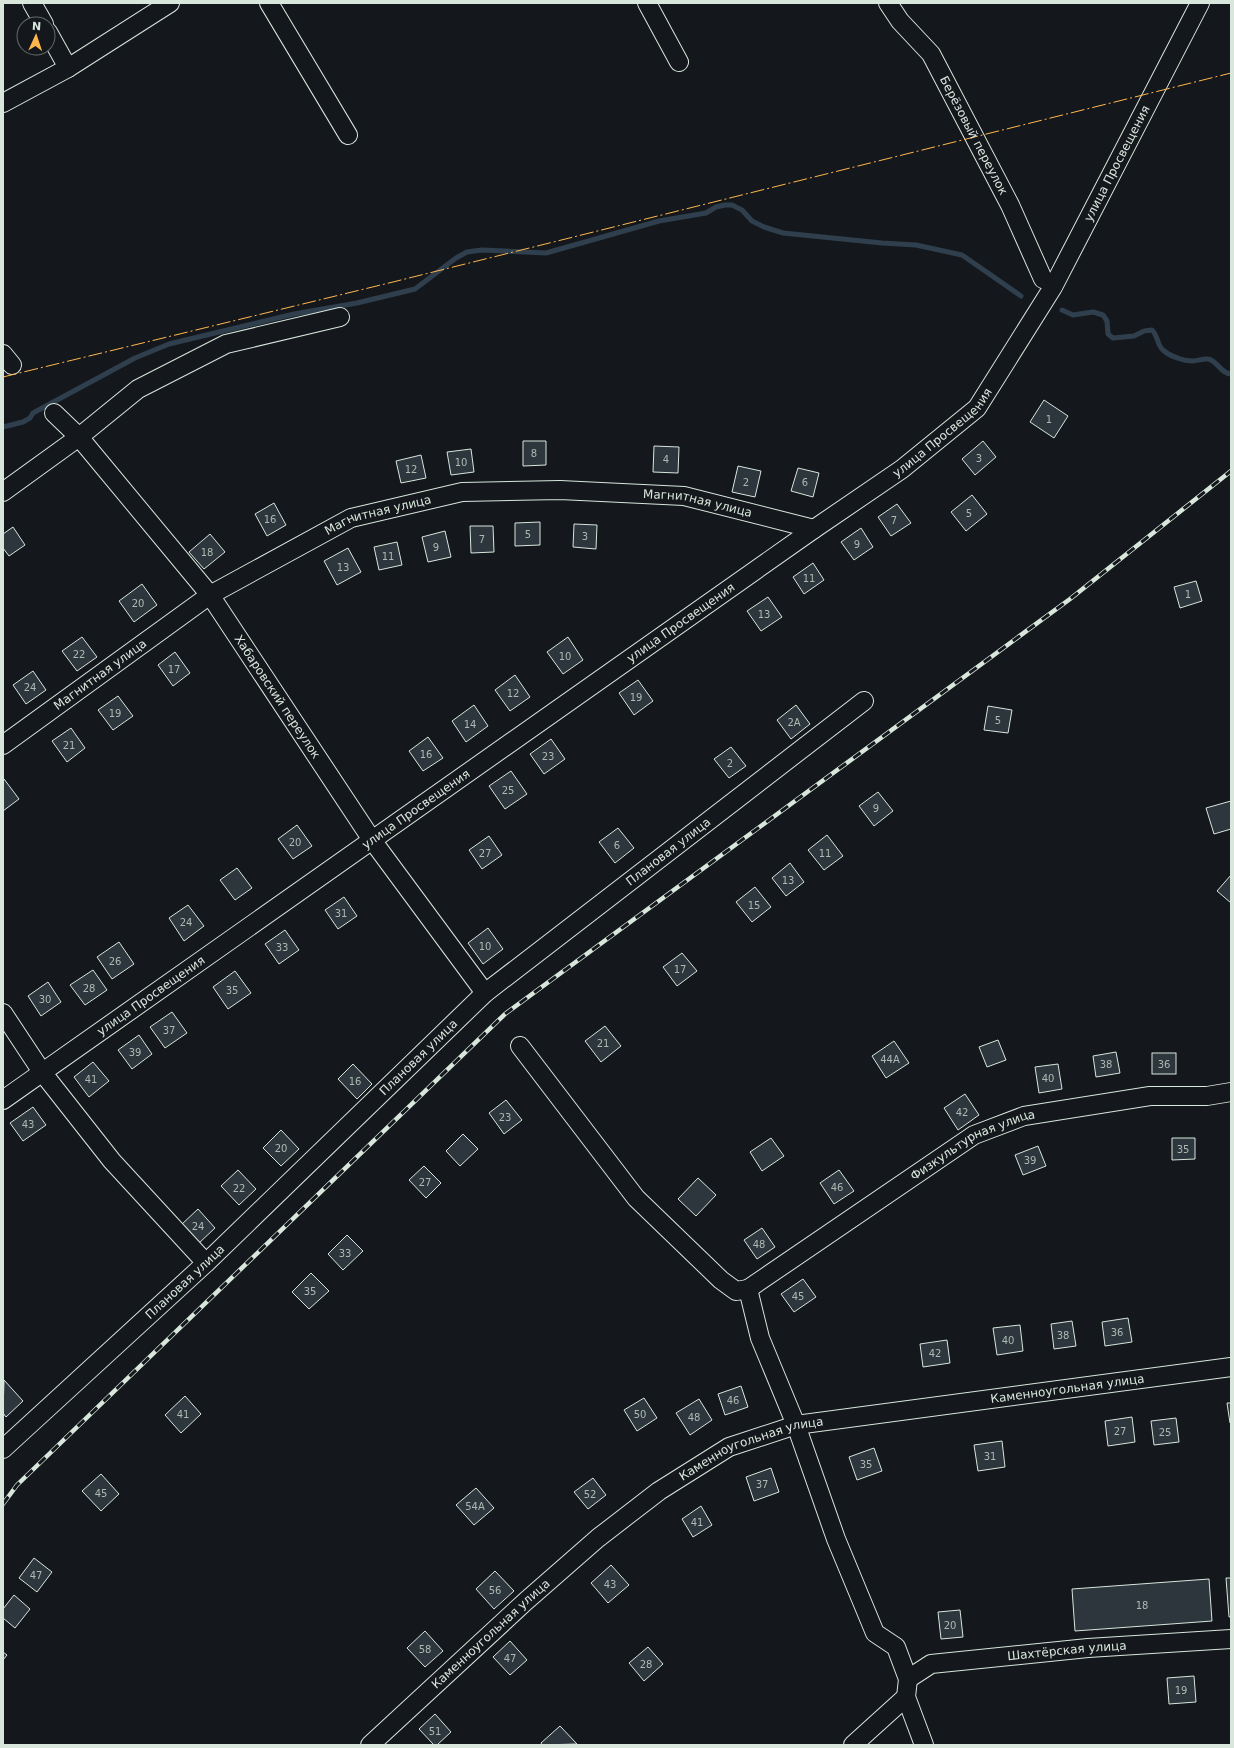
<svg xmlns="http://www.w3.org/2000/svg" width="1234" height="1748" font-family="'DejaVu Sans',sans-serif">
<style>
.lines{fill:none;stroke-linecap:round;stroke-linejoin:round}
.stream{stroke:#2f3f4d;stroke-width:5}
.building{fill:#2c363c;stroke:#d8e6dc}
.minor-casing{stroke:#d8e6dc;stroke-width:20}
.minor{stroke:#14181c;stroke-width:18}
.rail-casing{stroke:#d8e6dc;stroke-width:4.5}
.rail{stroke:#14181c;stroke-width:3;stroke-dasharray:9;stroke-linecap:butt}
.power{stroke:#ffb74d;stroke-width:1;stroke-dasharray:14 3 2 3;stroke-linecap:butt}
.labels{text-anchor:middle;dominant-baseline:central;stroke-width:3;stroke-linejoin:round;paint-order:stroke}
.number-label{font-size:10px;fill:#adbab4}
.street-label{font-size:12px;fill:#d8e6dc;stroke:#14181c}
</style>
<rect width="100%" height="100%" fill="#14181c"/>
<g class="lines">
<g class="stream">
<path d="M1062 310 1073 315 1093 312 1103 315 1107 321 1108 334 1113 338 1134 336 1144 331 1152 330C1158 336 1157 344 1162 349 1168 356 1184 361 1193 361 1199 361 1206 357 1211 360 1219 364 1221 373 1231 374"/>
<path d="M3 427 23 422 30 418 33 413 59 399 135 358 169 344 294 314 357 303 415 289 456 258 467 252 482 250 546 253 659 221 706 213 716 207 725 205H732L742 210 752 221 764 227 783 233 882 243 916 245 962 255 1021 296"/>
</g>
</g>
<g class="building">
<path d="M1044 400 1068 416 1054 438 1030 422Z"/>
<path d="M523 441H546V465L523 466Z"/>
<path d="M983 441 996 457 975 475 962 459Z"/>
<path d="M654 446 679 447 678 473 653 472Z"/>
<path d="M471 449 474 472 451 475 447 452Z"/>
<path d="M421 455 426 478 401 483 396 461Z"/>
<path d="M738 466 761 471 755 497 732 492Z"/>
<path d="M798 468 819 473 813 497 791 491Z"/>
<path d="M972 495 987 514 966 531 951 512Z"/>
<path d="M274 503 286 525 267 536 255 514Z"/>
<path d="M897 504 911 523 891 536 878 517Z"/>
<path d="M540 522V545L515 546V523Z"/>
<path d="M574 524 597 525 596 549 573 547Z"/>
<path d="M470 526H493L494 552 471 553Z"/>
<path d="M13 527 25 545 9 556 3 548V534Z"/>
<path d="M861 528 873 547 854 560 841 542Z"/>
<path d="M445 531 451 557 428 562 422 537Z"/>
<path d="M210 534 225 552 204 569 189 552Z"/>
<path d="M397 542 402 565 379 570 374 547Z"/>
<path d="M348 548 361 572 337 585 324 561Z"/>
<path d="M813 563 824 580 804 594 793 577Z"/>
<path d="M1196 581 1202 601 1180 608 1174 587Z"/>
<path d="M142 584 157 605 134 622 119 601Z"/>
<path d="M768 597 782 617 761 631 747 611Z"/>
<path d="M82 637 97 657 77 671 62 651Z"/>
<path d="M568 637 583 660 563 674 547 652Z"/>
<path d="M175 652 190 673 173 686 158 665Z"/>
<path d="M33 671 46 690 26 704 13 685Z"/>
<path d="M515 675 530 697 510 711 495 690Z"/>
<path d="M638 680 653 701 634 715 619 693Z"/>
<path d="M118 696 133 716 113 730 98 710Z"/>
<path d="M474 705 488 726 466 742 452 721Z"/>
<path d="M796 705 810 724 791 739 777 720Z"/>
<path d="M988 706 1012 710 1008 733 984 730Z"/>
<path d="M71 728 85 748 67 762 52 741Z"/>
<path d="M428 737 443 758 423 771 409 751Z"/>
<path d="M551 739 565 759 544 774 530 754Z"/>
<path d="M731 747 746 766 729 778 714 759Z"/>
<path d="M511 771 527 794 505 809 489 786Z"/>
<path d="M4 779 19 799 3 811V780Z"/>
<path d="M878 792 893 811 874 826 859 806Z"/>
<path d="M1231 801V829L1214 834 1206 808Z"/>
<path d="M297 825 312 846 293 859 278 839Z"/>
<path d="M618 828 634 848 615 863 599 842Z"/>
<path d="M827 835 843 856 824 870 808 850Z"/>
<path d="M489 836 502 855 482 869 469 850Z"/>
<path d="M790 863 804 882 786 896 772 878Z"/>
<path d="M237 868 252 888 235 900 220 880Z"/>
<path d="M1231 875V903L1217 891Z"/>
<path d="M755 887 771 907 752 922 736 902Z"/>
<path d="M344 897 357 916 338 929 325 910Z"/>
<path d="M188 905 204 926 184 941 169 918Z"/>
<path d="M488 928 503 949 483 964 468 943Z"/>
<path d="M285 930 299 950 279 964 265 944Z"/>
<path d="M119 942 134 964 112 979 97 957Z"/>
<path d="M682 953 697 971 677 986 663 967Z"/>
<path d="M93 970 107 990 85 1005 70 985Z"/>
<path d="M235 971 251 993 228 1009 213 987Z"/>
<path d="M48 982 61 1002 41 1016 28 996Z"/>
<path d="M172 1012 187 1033 165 1048 150 1027Z"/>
<path d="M605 1026 621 1046 601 1062 585 1041Z"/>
<path d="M139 1035 152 1054 132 1069 118 1050Z"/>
<path d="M998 1040 1006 1060 987 1067 979 1047Z"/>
<path d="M894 1041 909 1063 886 1078 872 1056Z"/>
<path d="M1116 1052 1120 1073 1096 1077 1093 1056Z"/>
<rect x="1152" y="1053" width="24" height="21"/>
<path d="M93 1062 109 1081 89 1097 74 1077Z"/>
<path d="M353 1064 372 1084 357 1099 338 1079Z"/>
<path d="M1058 1064 1062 1089 1039 1093 1035 1067Z"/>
<path d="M965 1094 979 1115 958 1130 944 1108Z"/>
<path d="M506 1100 522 1120 504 1134 489 1113Z"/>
<path d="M33 1107 46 1125 23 1141 10 1123Z"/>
<path d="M281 1130 299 1149 281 1166 263 1148Z"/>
<path d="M463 1134 478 1149 460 1166 446 1151Z"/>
<path d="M771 1138 784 1156 762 1171 750 1152Z"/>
<path d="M1172 1138H1195V1159L1172 1160Z"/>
<path d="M1038 1146 1046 1166 1023 1175 1015 1155Z"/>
<path d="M424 1166 441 1183 426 1198 409 1180Z"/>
<path d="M238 1170 256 1189 239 1205 221 1186Z"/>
<path d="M839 1170 854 1191 834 1204 820 1183Z"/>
<path d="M698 1178 716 1195 696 1216 678 1199Z"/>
<path d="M198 1209 215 1228 198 1244 181 1225Z"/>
<path d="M762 1228 775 1247 757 1259 744 1240Z"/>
<path d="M347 1235 363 1251 343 1270 328 1254Z"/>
<path d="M311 1273 329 1291 309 1309 292 1292Z"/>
<path d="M803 1279 816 1297 794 1312 781 1294Z"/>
<path d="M1128 1318 1132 1342 1105 1346 1102 1322Z"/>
<path d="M1072 1321 1076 1346 1054 1349 1051 1324Z"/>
<path d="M1020 1325 1023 1351 997 1355 993 1328Z"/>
<path d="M947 1340 950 1363 923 1367 920 1344Z"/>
<path d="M4 1380 23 1401 6 1417 3 1413Z"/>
<path d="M741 1386 748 1407 725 1415 718 1394Z"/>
<path d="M185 1396 201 1414 181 1433 165 1415Z"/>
<path d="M644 1398 657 1418 637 1431 624 1410Z"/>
<path d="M699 1399 712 1420 690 1435 676 1413Z"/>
<path d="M1227 1403H1231V1423H1230Z"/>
<path d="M1132 1417 1135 1442 1108 1446 1105 1421Z"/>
<path d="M1176 1418 1179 1442 1154 1445 1151 1421Z"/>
<path d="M1002 1441 1005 1467 978 1471 974 1445Z"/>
<path d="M874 1448 882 1471 857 1480 849 1457Z"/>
<path d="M771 1468 779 1492 754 1501 746 1477Z"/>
<path d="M101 1474 119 1494 101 1511 82 1491Z"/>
<path d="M593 1478 606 1495 588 1509 574 1492Z"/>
<path d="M476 1488 494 1508 474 1525 456 1505Z"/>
<path d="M701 1506 712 1525 693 1537 682 1519Z"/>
<path d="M34 1558 52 1572 37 1592 19 1578Z"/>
<path d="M611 1565 629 1585 608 1603 591 1583Z"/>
<path d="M495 1571 514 1591 494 1609 476 1589Z"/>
<path d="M1226 1578H1231V1617H1229Z"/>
<path d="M1209 1579 1212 1621 1075 1631 1072 1589Z"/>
<path d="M14 1595 30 1609 15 1628 3 1618V1609Z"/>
<path d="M960 1610 963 1637 941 1639 938 1612Z"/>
<path d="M425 1631 443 1651 425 1667 407 1648Z"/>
<path d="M510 1641 527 1660 510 1675 493 1657Z"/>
<path d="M648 1647 663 1664 644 1681 629 1663Z"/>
<path d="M3 1652 7 1655 3 1660Z"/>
<path d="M1194 1676 1196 1702 1169 1704 1167 1678Z"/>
<path d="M435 1714 451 1732 437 1745H434L419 1729Z"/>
<path d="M560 1726 577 1744 542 1745 541 1743Z"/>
</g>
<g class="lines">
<g class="minor-casing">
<g id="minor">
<path d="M32 3 44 24"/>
<path d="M269 3 348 135"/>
<path d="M647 3 679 62"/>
<path id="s1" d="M888 3 900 21 931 54 1010 205 1043 279"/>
<path d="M48 32 68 68"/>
<path d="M3 103 68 68 170 3"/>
<path d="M3 354 12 365"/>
<path id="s2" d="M54 413 79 437 210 595 372 840 485 993"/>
<path d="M3 492 79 437 138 389 226 344 340 317"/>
<path id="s3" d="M3 745 210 595 351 518 462 492 560 490 684 496 814 529"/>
<path d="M3 1013 42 1072 112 1161 206 1263"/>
<path d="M520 1046 636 1198 721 1280 736 1291 748 1289 760 1338 796 1425 836 1539 875 1633 896 1647 908 1679 906 1697 924 1745"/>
<path id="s4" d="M3 1100 814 529 902 469 977 408 1053 287 1200 3"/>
<path id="s5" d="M748 1289 974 1135 1024 1116 1150 1096H1207L1231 1092"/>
<path id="s6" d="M3 1449 206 1263 485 993 864 701"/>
<path id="s7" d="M908 1679 931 1664 1088 1648 1231 1639"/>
<path id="s8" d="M370 1745 526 1601 598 1538 659 1491 729 1447 796 1425 1231 1367"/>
<path d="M853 1745 906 1697"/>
</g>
</g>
<use href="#minor" class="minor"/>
<g class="rail-casing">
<path id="rail" d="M3 1504 17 1485 505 1014 1070 599 1231 471"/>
</g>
<use href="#rail" class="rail"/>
<path class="power" d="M3 377 393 282 1231 73"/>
</g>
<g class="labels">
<g class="number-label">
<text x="1049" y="419">1</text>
<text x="534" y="453">8</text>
<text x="979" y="458">3</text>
<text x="666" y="459">4</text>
<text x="461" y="462">10</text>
<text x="411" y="469">12</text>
<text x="746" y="482">2</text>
<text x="805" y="482">6</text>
<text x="969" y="513">5</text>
<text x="270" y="519">16</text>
<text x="894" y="520">7</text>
<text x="528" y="534">5</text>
<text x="585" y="536">3</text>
<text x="482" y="539">7</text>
<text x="857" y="544">9</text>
<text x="436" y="547">9</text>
<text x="207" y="552">18</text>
<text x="388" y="556">11</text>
<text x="343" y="567">13</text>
<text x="809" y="578">11</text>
<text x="1188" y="594">1</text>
<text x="138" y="603">20</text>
<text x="764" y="614">13</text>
<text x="79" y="654">22</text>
<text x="565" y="656">10</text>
<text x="174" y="669">17</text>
<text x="30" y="687">24</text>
<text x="513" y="693">12</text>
<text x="636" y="697">19</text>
<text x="115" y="713">19</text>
<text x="998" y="720">5</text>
<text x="794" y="722">2А</text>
<text x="470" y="724">14</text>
<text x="69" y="745">21</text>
<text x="426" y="754">16</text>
<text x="548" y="756">23</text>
<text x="730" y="763">2</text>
<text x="508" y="790">25</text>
<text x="876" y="808">9</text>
<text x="295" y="842">20</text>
<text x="617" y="845">6</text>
<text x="485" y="853">27</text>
<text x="825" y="853">11</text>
<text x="788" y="880">13</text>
<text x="754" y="905">15</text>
<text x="341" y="913">31</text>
<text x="186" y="922">24</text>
<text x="485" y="946">10</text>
<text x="282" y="947">33</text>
<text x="115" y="961">26</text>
<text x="680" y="969">17</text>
<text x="89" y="988">28</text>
<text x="232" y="990">35</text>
<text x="45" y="999">30</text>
<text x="169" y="1030">37</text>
<text x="603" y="1043">21</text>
<text x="135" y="1052">39</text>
<text x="890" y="1059">44А</text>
<text x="1106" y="1064">38</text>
<text x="1164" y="1064">36</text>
<text x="1048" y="1078">40</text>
<text x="91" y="1079">41</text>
<text x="355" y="1081">16</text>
<text x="962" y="1112">42</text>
<text x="505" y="1117">23</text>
<text x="28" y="1124">43</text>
<text x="281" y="1148">20</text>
<text x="1183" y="1149">35</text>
<text x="1030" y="1160">39</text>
<text x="425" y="1182">27</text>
<text x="837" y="1187">46</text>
<text x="239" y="1188">22</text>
<text x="198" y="1226">24</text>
<text x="759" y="1244">48</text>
<text x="345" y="1253">33</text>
<text x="310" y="1291">35</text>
<text x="798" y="1296">45</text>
<text x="1117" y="1332">36</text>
<text x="1063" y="1335">38</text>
<text x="1008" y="1340">40</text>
<text x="935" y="1353">42</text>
<text x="733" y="1400">46</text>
<text x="183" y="1414">41</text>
<text x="640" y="1414">50</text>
<text x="694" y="1417">48</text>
<text x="1120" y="1431">27</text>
<text x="1165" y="1432">25</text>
<text x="990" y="1456">31</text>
<text x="866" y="1464">35</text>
<text x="762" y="1484">37</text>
<text x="101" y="1493">45</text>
<text x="590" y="1494">52</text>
<text x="475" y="1506">54А</text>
<text x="697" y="1522">41</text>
<text x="36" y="1575">47</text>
<text x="610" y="1584">43</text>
<text x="495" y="1590">56</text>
<text x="1142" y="1605">18</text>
<text x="950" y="1625">20</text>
<text x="425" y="1649">58</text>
<text x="510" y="1658">47</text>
<text x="646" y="1664">28</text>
<text x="1181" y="1690">19</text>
<text x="435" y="1731">51</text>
</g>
<g class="street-label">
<text stroke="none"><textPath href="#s1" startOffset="159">Берёзовый переулок</textPath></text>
<text stroke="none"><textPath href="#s4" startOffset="1477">улица Просвещения</textPath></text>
<text stroke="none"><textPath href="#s4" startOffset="1153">улица Просвещения</textPath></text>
<text stroke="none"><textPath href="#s3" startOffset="767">Магнитная улица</textPath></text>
<text stroke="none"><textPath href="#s3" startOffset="443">Магнитная улица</textPath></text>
<text stroke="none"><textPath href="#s4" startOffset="829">улица Просвещения</textPath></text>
<text stroke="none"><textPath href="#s3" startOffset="120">Магнитная улица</textPath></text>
<text stroke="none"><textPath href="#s2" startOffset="362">Хабаровский переулок</textPath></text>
<text stroke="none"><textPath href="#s4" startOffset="505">улица Просвещения</textPath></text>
<text stroke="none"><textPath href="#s6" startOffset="895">Плановая улица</textPath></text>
<text stroke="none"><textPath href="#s4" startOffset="181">улица Просвещения</textPath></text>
<text stroke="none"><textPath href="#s6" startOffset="571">Плановая улица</textPath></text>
<text stroke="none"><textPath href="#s5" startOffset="268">Физкультурная улица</textPath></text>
<text stroke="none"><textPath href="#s6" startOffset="247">Плановая улица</textPath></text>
<text stroke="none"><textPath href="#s8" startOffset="812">Каменноугольная улица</textPath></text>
<text stroke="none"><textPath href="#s8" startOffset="488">Каменноугольная улица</textPath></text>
<text stroke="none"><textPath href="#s8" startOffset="164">Каменноугольная улица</textPath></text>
<text stroke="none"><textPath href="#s7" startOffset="164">Шахтёрская улица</textPath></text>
</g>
</g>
<rect width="1234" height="1748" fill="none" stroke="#d8e6dc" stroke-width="8"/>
<g transform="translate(36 36) rotate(3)"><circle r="19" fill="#14181c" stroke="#626a69"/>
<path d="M0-3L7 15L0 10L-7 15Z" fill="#ffb74d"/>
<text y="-6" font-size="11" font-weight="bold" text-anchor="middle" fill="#d8e6dc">N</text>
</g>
</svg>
